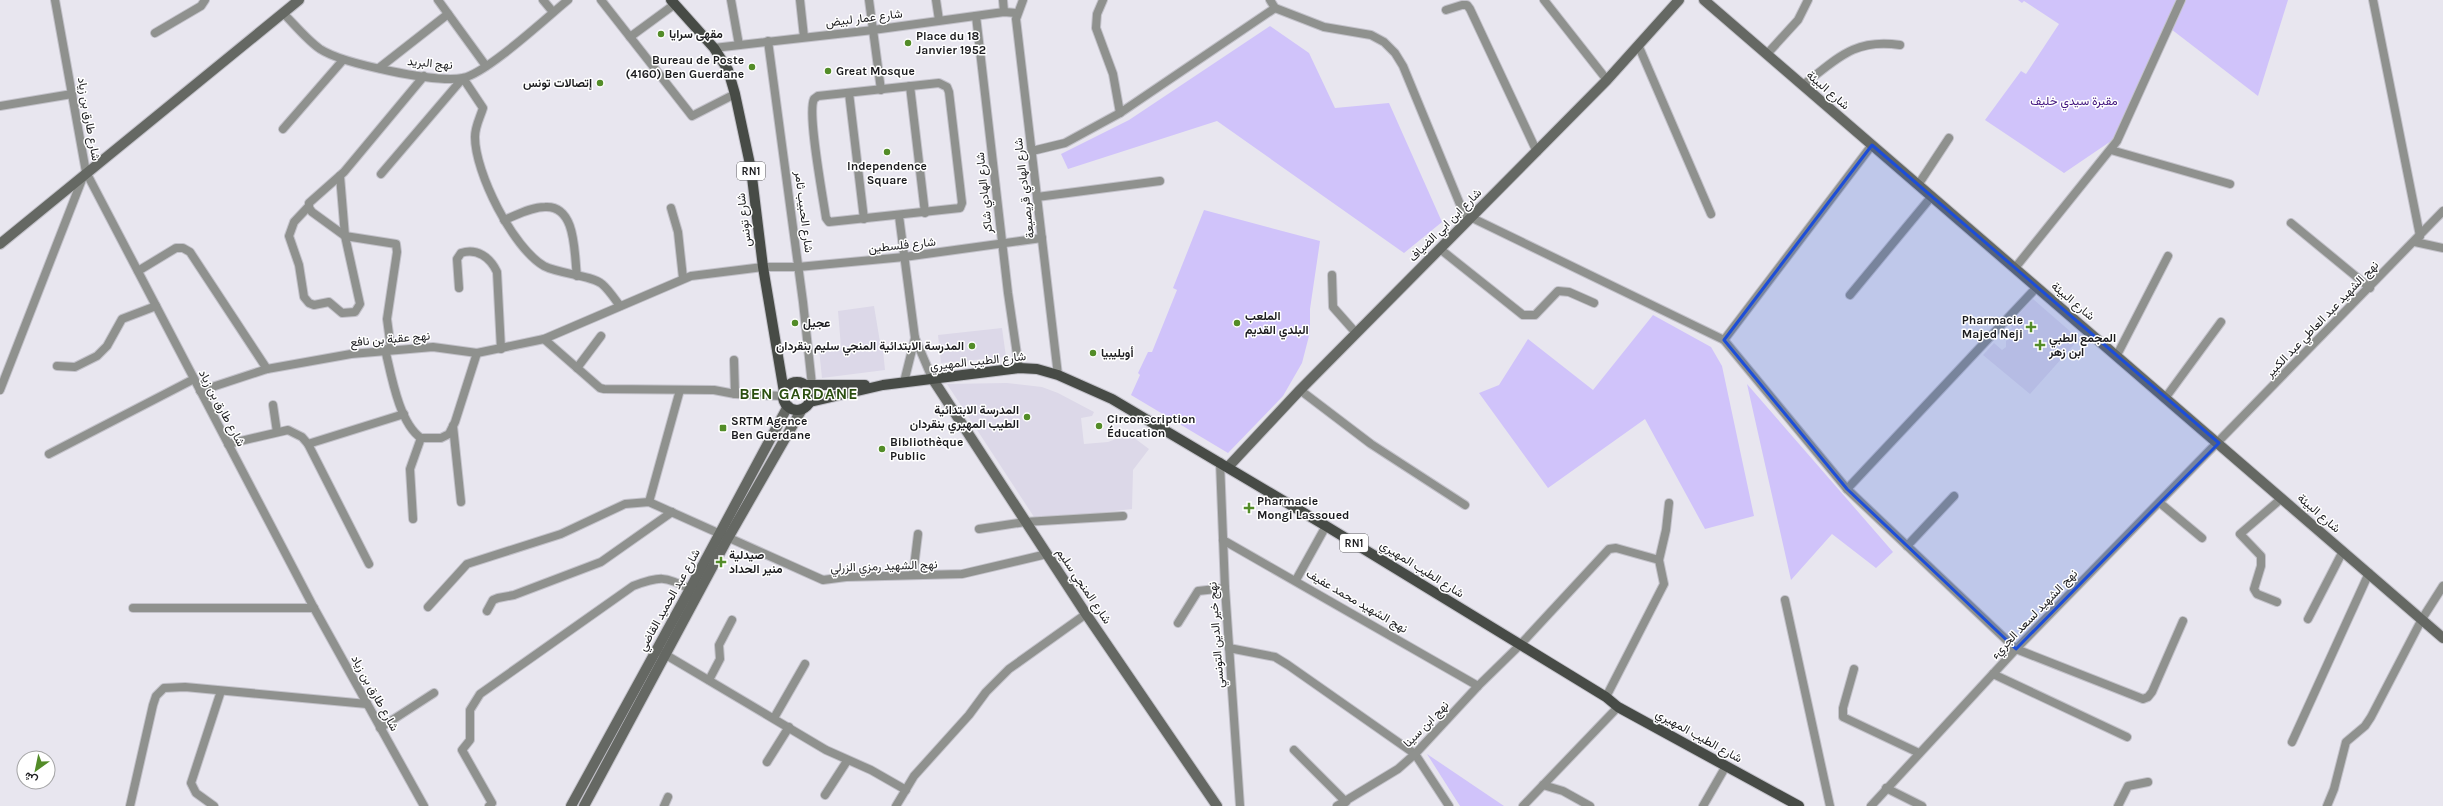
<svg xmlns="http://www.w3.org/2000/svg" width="2443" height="806" font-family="Karla,Vazirmatn,sans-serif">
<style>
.built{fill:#dcd8e8}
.green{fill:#d0c3fa}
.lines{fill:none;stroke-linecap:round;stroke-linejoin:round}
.street-casing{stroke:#c3c2ca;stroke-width:10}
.secondary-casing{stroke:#c3c2ca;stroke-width:12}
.primary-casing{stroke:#c3c2ca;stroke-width:12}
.street{stroke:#8f918e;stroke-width:8}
.secondary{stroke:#656863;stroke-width:10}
.primary{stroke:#474b46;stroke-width:10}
.marked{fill:#1d4ed8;fill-opacity:0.2;stroke:#1d4ed8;stroke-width:3;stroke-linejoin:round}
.poi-dot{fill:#538c28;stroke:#fff;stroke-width:1.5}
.labels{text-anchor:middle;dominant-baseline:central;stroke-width:3;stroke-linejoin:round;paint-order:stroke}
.shield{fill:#fff;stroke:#606062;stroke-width:1}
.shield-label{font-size:11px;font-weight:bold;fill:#1c1c1f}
.street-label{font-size:12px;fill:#1c1c1f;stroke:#fff}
.poi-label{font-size:12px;font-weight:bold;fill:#1c1c1f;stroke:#fff;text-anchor:start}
.park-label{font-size:12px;fill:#41147d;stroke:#fff}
.district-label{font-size:16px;font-weight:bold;letter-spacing:1px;fill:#2b4f0f;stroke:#fff}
</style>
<rect width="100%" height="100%" fill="#e8e6ef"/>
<g class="built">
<path d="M2033 299 2079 339 2030 394 1983 355 1994 343 2002 350 2006 347V341L2010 337 2006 334 2012 328 2010 324Z"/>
<path d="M874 306 880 342 882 341 885 370 822 378 819 349 841 347 838 311Z"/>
<path d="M1002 328 1006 357 941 363 938 335Z"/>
<path d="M1007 383 1042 387 1058 393 1094 412 1092 416 1081 418 1084 444 1108 442 1129 434 1149 449 1133 470 1132 509 1036 520 947 384Z"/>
</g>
<g class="green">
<path d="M2018 0H2176L2117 137 2064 173 1985 120 2021 71 2026 74 2059 24 2024 1 2022 3Z"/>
<path d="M2185 0H2288L2258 96 2171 29Z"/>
<path d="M1270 26 1309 53 1335 108 1389 103 1442 222 1404 253 1217 121 1068 169 1061 154 1129 120Z"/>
<path d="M1204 210 1320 241 1310 309V332L1302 363 1283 396 1228 453 1131 395 1140 375 1138 373 1148 352H1152L1177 290 1173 288Z"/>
<path d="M1653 315 1711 347 1722 366 1754 516 1705 529 1645 419 1548 488 1479 393 1499 385 1528 339 1593 390Z"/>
<path d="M1747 384 1893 552 1876 568 1832 534 1791 580Z"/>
<path d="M1427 754 1504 806H1460Z"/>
</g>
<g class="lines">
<g class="street-casing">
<g id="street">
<path d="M55 0 86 172 314 608 424 806"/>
<path d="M438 0 486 66"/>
<path d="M543 0 553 12"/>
<path d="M601 0 692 116 735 94"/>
<path d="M731 0 739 45"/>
<path d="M800 0 804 37"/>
<path d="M869 0 881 90"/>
<path d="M936 0 939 20"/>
<path d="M1003 0 1004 12"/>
<path d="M1023 0 1016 19 1058 375"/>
<path d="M1103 0 1097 14 1096 28 1113 74 1120 113"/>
<path d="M1270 0 1275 8 1324 27 1371 35 1384 42 1395 53 1403 66 1464 214 1724 340 1847 489 2016 649 2143 699 2148 697 2152 692 2183 621"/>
<path d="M1544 0 1607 80"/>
<path d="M2373 0 2420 236"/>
<path d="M1446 10 1462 5H1467L1470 9 1537 152"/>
<path d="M283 13C295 25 307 40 320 49 343 64 436 83 463 78 487 73 546 18 568 0"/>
<path d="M976 16 1008 293 1019 368"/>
<path d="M155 33 201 6 205 0"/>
<path d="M630 37 675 4"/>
<path d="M768 41 803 302 812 385"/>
<path d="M1639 47 1711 214"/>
<path d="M714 48 873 30 1004 12 1016 13"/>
<path d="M1767 54 1798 20 1808 0"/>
<path d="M379 68 448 14"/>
<path d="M939 83 947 87 949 92 962 203 960 208 829 222 826 218C823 197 807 113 814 99L818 96Z"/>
<path d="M1803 85C1837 59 1854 38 1900 45"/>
<path d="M910 86 925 213"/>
<path d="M849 93 864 219"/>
<path d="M0 106 72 94"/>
<path d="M283 129 343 60"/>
<path d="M2111 150 2230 184"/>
<path d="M1032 151 1065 143 1120 113 1275 8"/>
<path d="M381 174 463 78 483 108C480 118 475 126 475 137 475 173 513 248 544 266 559 274 591 275 602 284 609 290 614 298 620 306"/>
<path d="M1918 185 1949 138"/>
<path d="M1037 197 1160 181"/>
<path d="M309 206 294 222 289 236 299 265 304 297 309 303 314 305 329 302 342 313 355 312 360 304 345 236 340 176"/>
<path d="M671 208 678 232 683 278"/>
<path d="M899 216 915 338 932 378"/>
<path d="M504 220C517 215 531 207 545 207 577 205 574 255 577 276"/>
<path d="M2291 223 2370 288"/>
<path d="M2415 242 2443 248"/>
<path d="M1440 249 1523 315H1535L1558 291 1569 292 1594 303"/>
<path d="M2015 268 2117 141 2181 0"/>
<path d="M138 271 176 248H183L190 252 267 369"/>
<path d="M1332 275 1333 307 1356 333"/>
<path d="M459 288 457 259 461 253C477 248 490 257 497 272L501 349"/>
<path d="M1850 295 1932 196"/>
<path d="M544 339 600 388 604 389 714 390 735 394 783 396"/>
<path d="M1724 340 1872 145"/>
<path d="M385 349C391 374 399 423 421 438H441L449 434 455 422 477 353"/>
<path d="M391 349 387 319 397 252 396 244 345 236 312 212 309 208V203L344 172 424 76"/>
<path d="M2117 355 2168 256"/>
<path d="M734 360 735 394"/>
<path d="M57 366 75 367 97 356 107 346 122 319 156 306"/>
<path d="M577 368 601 336"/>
<path d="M904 382 915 338"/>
<path d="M0 390 83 177"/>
<path d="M1300 390 1371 444 1465 505"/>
<path d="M200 391 267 369 351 354 433 347 477 353 544 339 691 276 763 267H798L904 257 1042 238"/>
<path d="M2166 397 2221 322"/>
<path d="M273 405 277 432"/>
<path d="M453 426 461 502"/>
<path d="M228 444 288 430 302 437 308 444 369 564"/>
<path d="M308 444 404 414"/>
<path d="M49 454 194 379"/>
<path d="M1220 462 1225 588 1240 806"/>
<path d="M1847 489 2037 287"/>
<path d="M649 502 680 390"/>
<path d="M2160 503 2202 538"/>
<path d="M413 519 410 469 421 438"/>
<path d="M979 529 1025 522 1123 516"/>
<path d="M1223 540 1478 686"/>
<path d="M1907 546 1954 496"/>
<path d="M913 575 918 534"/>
<path d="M1296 580 1326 526"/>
<path d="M1785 600 1830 806"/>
<path d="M2277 602 2257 594 2254 589 2261 566V556L2240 534 2282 498"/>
<path d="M428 607 467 564 561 534 625 504 649 502 823 580 846 577 962 574 1047 554"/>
<path d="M133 608H314"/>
<path d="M487 611 493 600 498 598 514 595 601 562 672 512"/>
<path d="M2308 619 2343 551"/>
<path d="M1178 623 1198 591 1225 588"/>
<path d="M1229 648 1275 657 1288 665 1415 754 1449 806"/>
<path d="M661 652 826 750 871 770 906 790"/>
<path d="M1854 669 1843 708V717L1919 753"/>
<path d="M1993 674 2127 737"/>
<path d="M709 680 720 659 719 645 732 620"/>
<path d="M1606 697 1664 584 1659 560 1666 530 1669 503"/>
<path d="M774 718 805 664"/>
<path d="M380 728 434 693"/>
<path d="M2292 742 2369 573"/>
<path d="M1294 750 1346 802"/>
<path d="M767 762 789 727"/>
<path d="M1543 785 1563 791 1590 806"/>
<path d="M1886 788 1922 806"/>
<path d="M825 795 847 761"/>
<path d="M130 806 153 705 156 696 164 688 185 687 367 704"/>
<path d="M214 806 196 793 191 783 221 691"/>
<path d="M489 806 492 803 462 750 470 740V710L480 694 633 586C660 576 665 576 690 589"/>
<path d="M664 806 668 797"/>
<path d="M896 806 914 776 969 715 986 692 1009 669 1086 614"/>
<path d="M1337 806 1398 769 1415 754 1478 686 1520 645 1609 549 1616 548 1659 560"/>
<path d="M1523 806 1618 707"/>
<path d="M1703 806 1726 766"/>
<path d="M1871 806 2016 649 2443 211"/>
<path d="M2118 806 2128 786 2148 782"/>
<path d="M2327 806 2334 789 2346 742 2365 726 2371 717 2422 619 2443 586"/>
</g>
</g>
<g class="secondary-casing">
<g id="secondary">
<path d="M1704 0 2443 638"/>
<path d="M0 244 299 0"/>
<path d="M932 378 1086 614 1217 806"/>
<path d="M1228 467 1300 390 1607 80 1679 0"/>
<path d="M571 806 690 589 788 406"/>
<path d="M584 806 728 538 802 409"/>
</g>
</g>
<g class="primary-casing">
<g id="primary">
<path d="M671 0 714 48 728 70 735 94 751 169 763 267 784 392"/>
<circle cx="797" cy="396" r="14"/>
<path d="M806 385H865"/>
<path d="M810 402 883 385 1019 368 1037 369 1058 375 1112 399 1326 526 1606 697 1618 707 1799 806"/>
</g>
</g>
<use href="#street" class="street"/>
<use href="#secondary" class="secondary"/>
<use href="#primary" class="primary"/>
</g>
<path class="marked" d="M1872 145 2219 443 2016 649 1847 489 1724 340Z"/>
<g class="poi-dot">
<circle cx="661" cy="34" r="4"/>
<circle cx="908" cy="43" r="4"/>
<circle cx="752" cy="67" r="4"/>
<circle cx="828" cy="71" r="4"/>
<circle cx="600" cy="83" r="4"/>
<circle cx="887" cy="152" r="4"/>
<circle cx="795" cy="323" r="4"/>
<circle cx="1237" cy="323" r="4"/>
<path d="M2029 321h4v4h4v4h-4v4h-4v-4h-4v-4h4z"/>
<path d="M2038 339h4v4h4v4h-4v4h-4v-4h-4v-4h4z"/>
<circle cx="972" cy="346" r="4"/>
<circle cx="1093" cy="353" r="4"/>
<circle cx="1027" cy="417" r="4"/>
<circle cx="1099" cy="426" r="4"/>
<rect x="719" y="424" width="8" height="8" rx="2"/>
<circle cx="882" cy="449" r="4"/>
<path d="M1247 502h4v4h4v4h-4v4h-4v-4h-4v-4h4z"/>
<path d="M719 556h4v4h4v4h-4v4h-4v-4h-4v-4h4z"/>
</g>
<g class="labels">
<g class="shield">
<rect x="737" y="162" width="28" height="18" rx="3"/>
<rect x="1340" y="534" width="28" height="18" rx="3"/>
</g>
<g class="shield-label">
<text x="751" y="171">RN1</text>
<text x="1354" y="543">RN1</text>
</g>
<g class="street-label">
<text transform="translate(864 18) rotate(-7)">شارع عمار لبيض</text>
<text transform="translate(430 63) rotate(5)">نهج البريد</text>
<text transform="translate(1828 90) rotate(41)">شارع البيئة</text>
<text transform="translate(89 119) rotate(80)">شارع طارق بن زياد</text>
<text transform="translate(1024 188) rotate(-97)">شارع الهادي قريصيعة</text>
<text transform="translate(984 193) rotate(-96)">شارع الهادي شاكر</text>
<text transform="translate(804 212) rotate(83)">شارع الحبيب ثامر</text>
<text transform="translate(744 220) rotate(-97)">شارع تونس</text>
<text transform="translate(1445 225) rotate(-45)">شارع ابن ابي الضياف</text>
<text transform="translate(902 245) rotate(-6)">شارع فلسطين</text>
<text transform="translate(2073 301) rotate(40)">شارع البيئة</text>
<text transform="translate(2322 319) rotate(-46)">نهج الشهيد عبد العاطي عبد الكبير</text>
<text transform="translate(390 339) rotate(-5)">نهج عقبة بن نافع</text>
<text transform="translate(978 361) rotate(-6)">شارع الطيب المهيري</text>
<text transform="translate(222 408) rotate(62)">شارع طارق بن زياد</text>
<text transform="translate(2319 513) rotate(41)">شارع البيئة</text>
<text transform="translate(884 566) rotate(-2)">نهج الشهيد رمزي الزرلي</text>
<text transform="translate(1422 569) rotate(32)">شارع الطيب المهيري</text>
<text transform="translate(1084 586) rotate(56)">شارع المنجي سليم</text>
<text transform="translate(669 600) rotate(-61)">شارع عبد الحميد القاضي</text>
<text transform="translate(1357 601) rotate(30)">نهج الشهيد محمد عفيف</text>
<text transform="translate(2034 614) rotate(-46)">نهج الشهيد لسعد الجريء</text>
<text transform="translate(1216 635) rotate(-94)">نهج خير الدين التونسي</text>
<text transform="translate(375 693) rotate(61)">شارع طارق بن زياد</text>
<text transform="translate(1426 724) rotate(-46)">نهج ابن سينا</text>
<text transform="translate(1699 736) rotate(29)">شارع الطيب المهيري</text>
</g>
<g class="poi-label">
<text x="669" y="34">مقهى سرايا</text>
<text x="916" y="36">Place du 18<tspan x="916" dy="14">Janvier 1952</tspan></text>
<text x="744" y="60" text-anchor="end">Bureau de Poste<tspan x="744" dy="14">(4160) Ben Guerdane</tspan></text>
<text x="836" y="71">Great Mosque</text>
<text x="592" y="83" text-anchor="end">إتصالات تونس</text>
<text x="887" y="166" text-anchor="middle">Independence<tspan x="887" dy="14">Square</tspan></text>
<text x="1245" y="316">الملعب<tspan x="1245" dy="14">البلدي القديم</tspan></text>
<text x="2023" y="320" text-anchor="end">Pharmacie<tspan x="2023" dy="14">Majed Neji</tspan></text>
<text x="803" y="323">عجيل</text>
<text x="2049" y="338">المجمع الطبي<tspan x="2049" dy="14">ابن زهر</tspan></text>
<text x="964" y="346" text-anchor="end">المدرسة الابتدائية المنجي سليم بنقردان</text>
<text x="1101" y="353">أويليبيا</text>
<text x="1019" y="410" text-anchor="end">المدرسة الابتدائية<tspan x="1019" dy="14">الطيب المهيري بنقردان</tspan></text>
<text x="1107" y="419">Circonscription<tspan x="1107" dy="14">Éducation</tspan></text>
<text x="731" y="421">SRTM Agence<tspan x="731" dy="14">Ben Guerdane</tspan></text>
<text x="890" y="442">Bibliothèque<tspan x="890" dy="14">Public</tspan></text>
<text x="1257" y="501">Pharmacie<tspan x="1257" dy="14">Mongi Lassoued</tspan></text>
<text x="729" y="555">صيدلية<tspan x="729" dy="14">منير الحداد</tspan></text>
</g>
<g class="park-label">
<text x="2074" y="101">مقبرة سيدي خليف</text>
</g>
<g class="district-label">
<text x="799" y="393">BEN GARDANE</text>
</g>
</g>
<g transform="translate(36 770) rotate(213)"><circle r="19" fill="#ffffff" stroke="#a4a4a5"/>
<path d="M0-3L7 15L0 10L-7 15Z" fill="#538c28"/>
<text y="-6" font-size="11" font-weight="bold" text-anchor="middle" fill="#1c1c1f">ش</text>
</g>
</svg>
